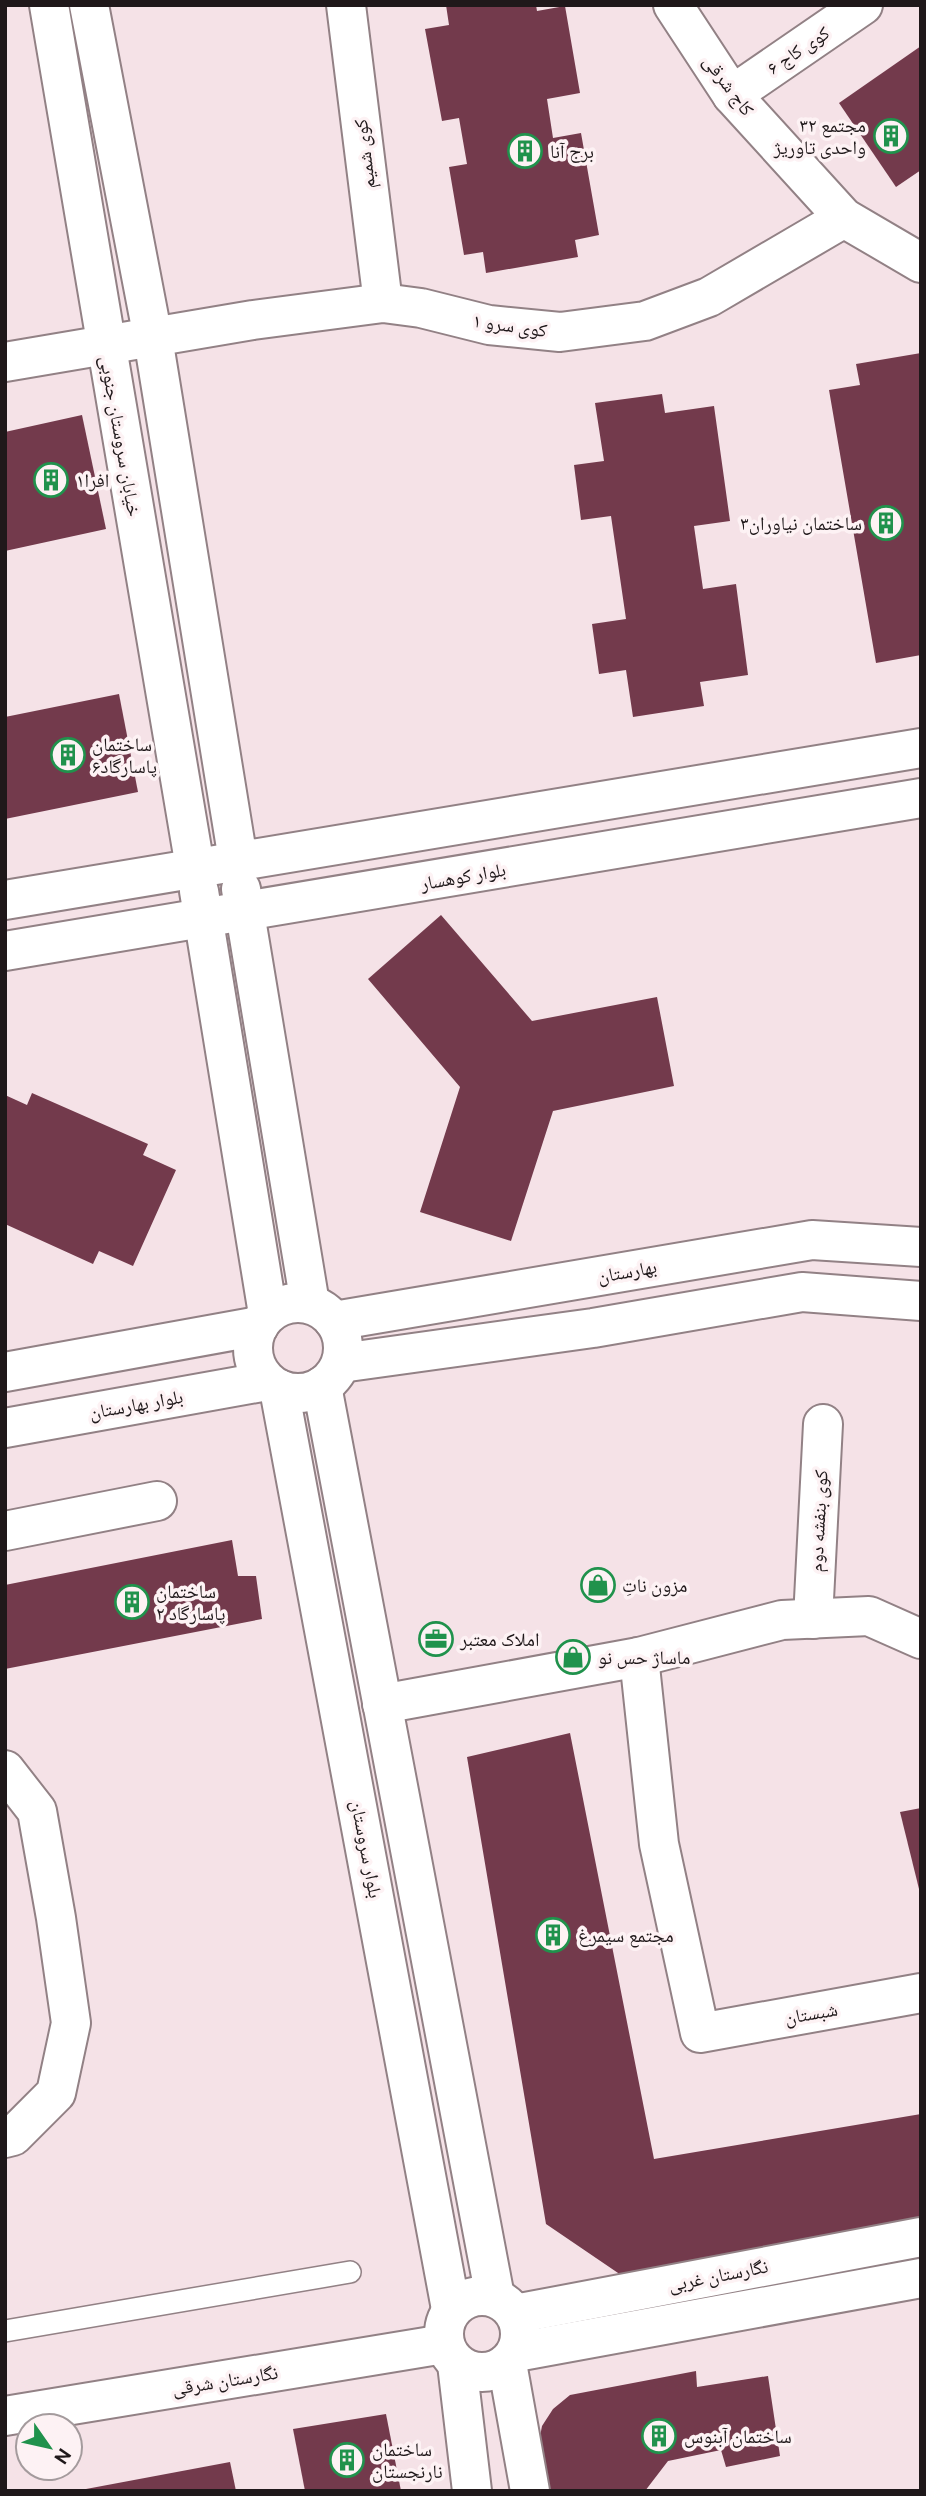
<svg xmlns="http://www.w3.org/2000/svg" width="926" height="2496" font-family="Ubuntu,'Noto Naskh Arabic',sans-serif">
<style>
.building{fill:#733a4c}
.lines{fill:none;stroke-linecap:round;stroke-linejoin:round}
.service-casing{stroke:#928185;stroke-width:24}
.minor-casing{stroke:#928185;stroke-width:42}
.tertiary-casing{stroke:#928185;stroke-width:42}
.secondary-casing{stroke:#928185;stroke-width:42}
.service{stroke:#fff;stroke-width:21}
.minor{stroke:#fff;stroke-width:38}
.tertiary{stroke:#fff;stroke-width:38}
.secondary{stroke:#fff;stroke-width:38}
.labels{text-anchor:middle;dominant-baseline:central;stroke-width:7;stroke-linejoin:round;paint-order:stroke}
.street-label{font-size:19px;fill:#1f181a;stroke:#fdf2f4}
.poi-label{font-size:19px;fill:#1f181a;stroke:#fdf2f4;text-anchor:start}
</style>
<rect width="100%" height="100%" fill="#f5e2e7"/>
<g class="building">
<path d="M446 5H536L537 11 565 6 580 93 547 99 553 138 581 133 599 235 575 240 578 257 486 273 483 252 464 255 449 167 467 164 459 118 442 121 425 29 449 25Z"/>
<path d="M921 46V170L896 187 839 103Z"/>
<path d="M921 353V655L876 663 829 390 860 385 856 364Z"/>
<path d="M662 394 665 413 714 406 730 521 694 526 703 589 736 584 748 675 700 682 704 706 633 717 626 670 599 674 592 624 626 619 611 516 581 520 574 465 604 461 595 403Z"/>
<path d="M82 415 106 529 5 551V432Z"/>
<path d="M119 694 138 792 5 819V717Z"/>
<path d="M441 915 532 1021 657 997 674 1086 553 1111 511 1241 420 1212 460 1087 368 979Z"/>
<path d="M32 1093 148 1144 143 1155 176 1170 133 1266 99 1251 93 1264 5 1224V1095L27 1105Z"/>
<path d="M232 1540 238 1576H256L262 1619 5 1669V1585Z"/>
<path d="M570 1733 654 2159 921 2114V2221L621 2275 546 2224 467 1757Z"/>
<path d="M921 1808V1893H920L900 1812Z"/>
<path d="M696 2371 697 2387 768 2376 780 2456 726 2467 721 2450 668 2461 645 2491H547L538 2447 542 2426 553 2409 570 2395Z"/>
<path d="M386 2414 401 2491H305L293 2429Z"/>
<path d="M230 2462 236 2491H86V2489Z"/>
</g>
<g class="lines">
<g class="service-casing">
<path id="service" d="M5 2331 350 2272"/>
</g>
<g class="minor-casing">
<g id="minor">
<path d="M346 5 383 303"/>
<path d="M673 5 732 95 844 218 921 263"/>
<path d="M732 95 863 5"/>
<path d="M5 362 253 320 383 303 421 308 489 325 560 332 645 321 709 297 844 218"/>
<path d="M5 1531 157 1501"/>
<path d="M813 1619 823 1424"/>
<path d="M639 1657 659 1844 700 2033 921 1993"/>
<path d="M382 1704 639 1657 782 1620 869 1616 921 1639"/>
<path d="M5 1770 37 1811 56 1918 71 2023 56 2093 13 2136 5 2138"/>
</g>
</g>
<g class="tertiary-casing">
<g id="tertiary">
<path d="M49 5 195 867"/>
<path d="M89 5 153 338 238 860"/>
<path d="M334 1321 812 1240 921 1247"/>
<path d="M341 1363 593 1328 802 1292 921 1301"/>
<path d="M322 1386 495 2297"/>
<path d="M279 1389 451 2309"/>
<circle cx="482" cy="2334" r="38"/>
<path d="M515 2314 921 2237"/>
<path d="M516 2352 921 2278"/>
<path d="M507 2363 530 2491"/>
<path d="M457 2364 472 2491"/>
<path d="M5 2416 444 2344"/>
</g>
</g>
<g class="secondary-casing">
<g id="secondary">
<path d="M241 889 310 1304"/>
<path d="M199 891 268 1314"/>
<path d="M5 900 921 748"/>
<path d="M5 951 921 798"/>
<circle cx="298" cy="1348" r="45"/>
<path d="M5 1372 259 1326"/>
<path d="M5 1428 267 1381"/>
</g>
</g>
<use href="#service" class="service"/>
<use href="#minor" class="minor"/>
<use href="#tertiary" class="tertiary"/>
<use href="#secondary" class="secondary"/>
</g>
<defs>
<g id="building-ring" transform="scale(1.75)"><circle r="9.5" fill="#fdf2f4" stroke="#20924c" stroke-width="1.5"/><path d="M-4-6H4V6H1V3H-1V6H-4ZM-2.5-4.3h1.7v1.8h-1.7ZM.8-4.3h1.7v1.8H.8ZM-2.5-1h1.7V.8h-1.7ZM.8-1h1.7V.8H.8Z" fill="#20924c"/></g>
<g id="shop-ring" transform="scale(1.75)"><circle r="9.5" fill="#fdf2f4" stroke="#20924c" stroke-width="1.5"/><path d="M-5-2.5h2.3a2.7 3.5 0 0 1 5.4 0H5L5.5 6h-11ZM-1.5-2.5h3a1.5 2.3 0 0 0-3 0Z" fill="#20924c"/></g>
<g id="office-ring" transform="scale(1.75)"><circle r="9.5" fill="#fdf2f4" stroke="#20924c" stroke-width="1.5"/><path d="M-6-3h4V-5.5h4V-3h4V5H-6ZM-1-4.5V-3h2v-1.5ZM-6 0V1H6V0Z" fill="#20924c"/></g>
</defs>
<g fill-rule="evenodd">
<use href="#building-ring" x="891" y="136"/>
<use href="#building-ring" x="525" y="151"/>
<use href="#building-ring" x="51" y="480"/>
<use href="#building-ring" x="886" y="523"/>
<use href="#building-ring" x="68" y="755"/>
<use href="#shop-ring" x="598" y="1585"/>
<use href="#building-ring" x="132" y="1602"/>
<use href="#office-ring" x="436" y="1639"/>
<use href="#shop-ring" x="573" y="1657"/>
<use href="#building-ring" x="553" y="1935"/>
<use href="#building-ring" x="659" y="2436"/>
<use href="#building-ring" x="347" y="2460"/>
</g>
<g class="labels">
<g class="street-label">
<text transform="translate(798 50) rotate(-34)">کوی کاج ۶</text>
<text transform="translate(729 85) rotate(53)">کاج شرقی</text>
<text transform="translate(364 154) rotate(-97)">کوی شمیم</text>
<text transform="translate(510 325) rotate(8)">کوی سرو ۱</text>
<text transform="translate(121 436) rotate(80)">خیابان سروستان جنوبی</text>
<text transform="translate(463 876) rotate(-10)">بلوار کوهسار</text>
<text transform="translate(627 1271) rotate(-10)">بهارستان</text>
<text transform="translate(136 1404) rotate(-10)">بلوار بهارستان</text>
<text transform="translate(818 1521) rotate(-87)">کوی بنفشه دوم</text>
<text transform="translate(367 1849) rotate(79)">بلوار سروستان</text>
<text transform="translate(811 2013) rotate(-10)">شبستان</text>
<text transform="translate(718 2275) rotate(-11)">نگارستان غربی</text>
<text transform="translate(225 2380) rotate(-9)">نگارستان شرقی</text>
</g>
<g class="poi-label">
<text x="866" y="125" text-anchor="end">مجتمع ۳۲<tspan x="866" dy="22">واحدی تاوریژ</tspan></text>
<text x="550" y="151">برج آنا</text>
<text x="76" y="480">افرا۱</text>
<text x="862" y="523" text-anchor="end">ساختمان نیاوران۳</text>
<text x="92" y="744">ساختمان<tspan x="92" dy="22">پاسارگاد۶</tspan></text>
<text x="622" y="1585">مزون ناتِ</text>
<text x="156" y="1591">ساختمان<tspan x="156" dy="22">پاسارگاد ۲</tspan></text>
<text x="460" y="1639">املاک معتبر</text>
<text x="598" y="1657">ماساژ حس نو</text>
<text x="578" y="1935">مجتمع سیمرغ</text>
<text x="684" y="2436">ساختمان آبنوس</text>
<text x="372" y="2449">ساختمان<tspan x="372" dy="22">نارنجستان</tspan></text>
</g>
</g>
<rect width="926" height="2496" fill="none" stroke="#1f181a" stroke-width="14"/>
<g transform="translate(49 2447) rotate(124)"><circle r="33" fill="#fdf2f4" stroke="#a49b9d" stroke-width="2"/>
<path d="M0-5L12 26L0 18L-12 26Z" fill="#20924c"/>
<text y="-10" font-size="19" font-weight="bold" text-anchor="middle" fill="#1f181a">N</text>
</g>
</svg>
